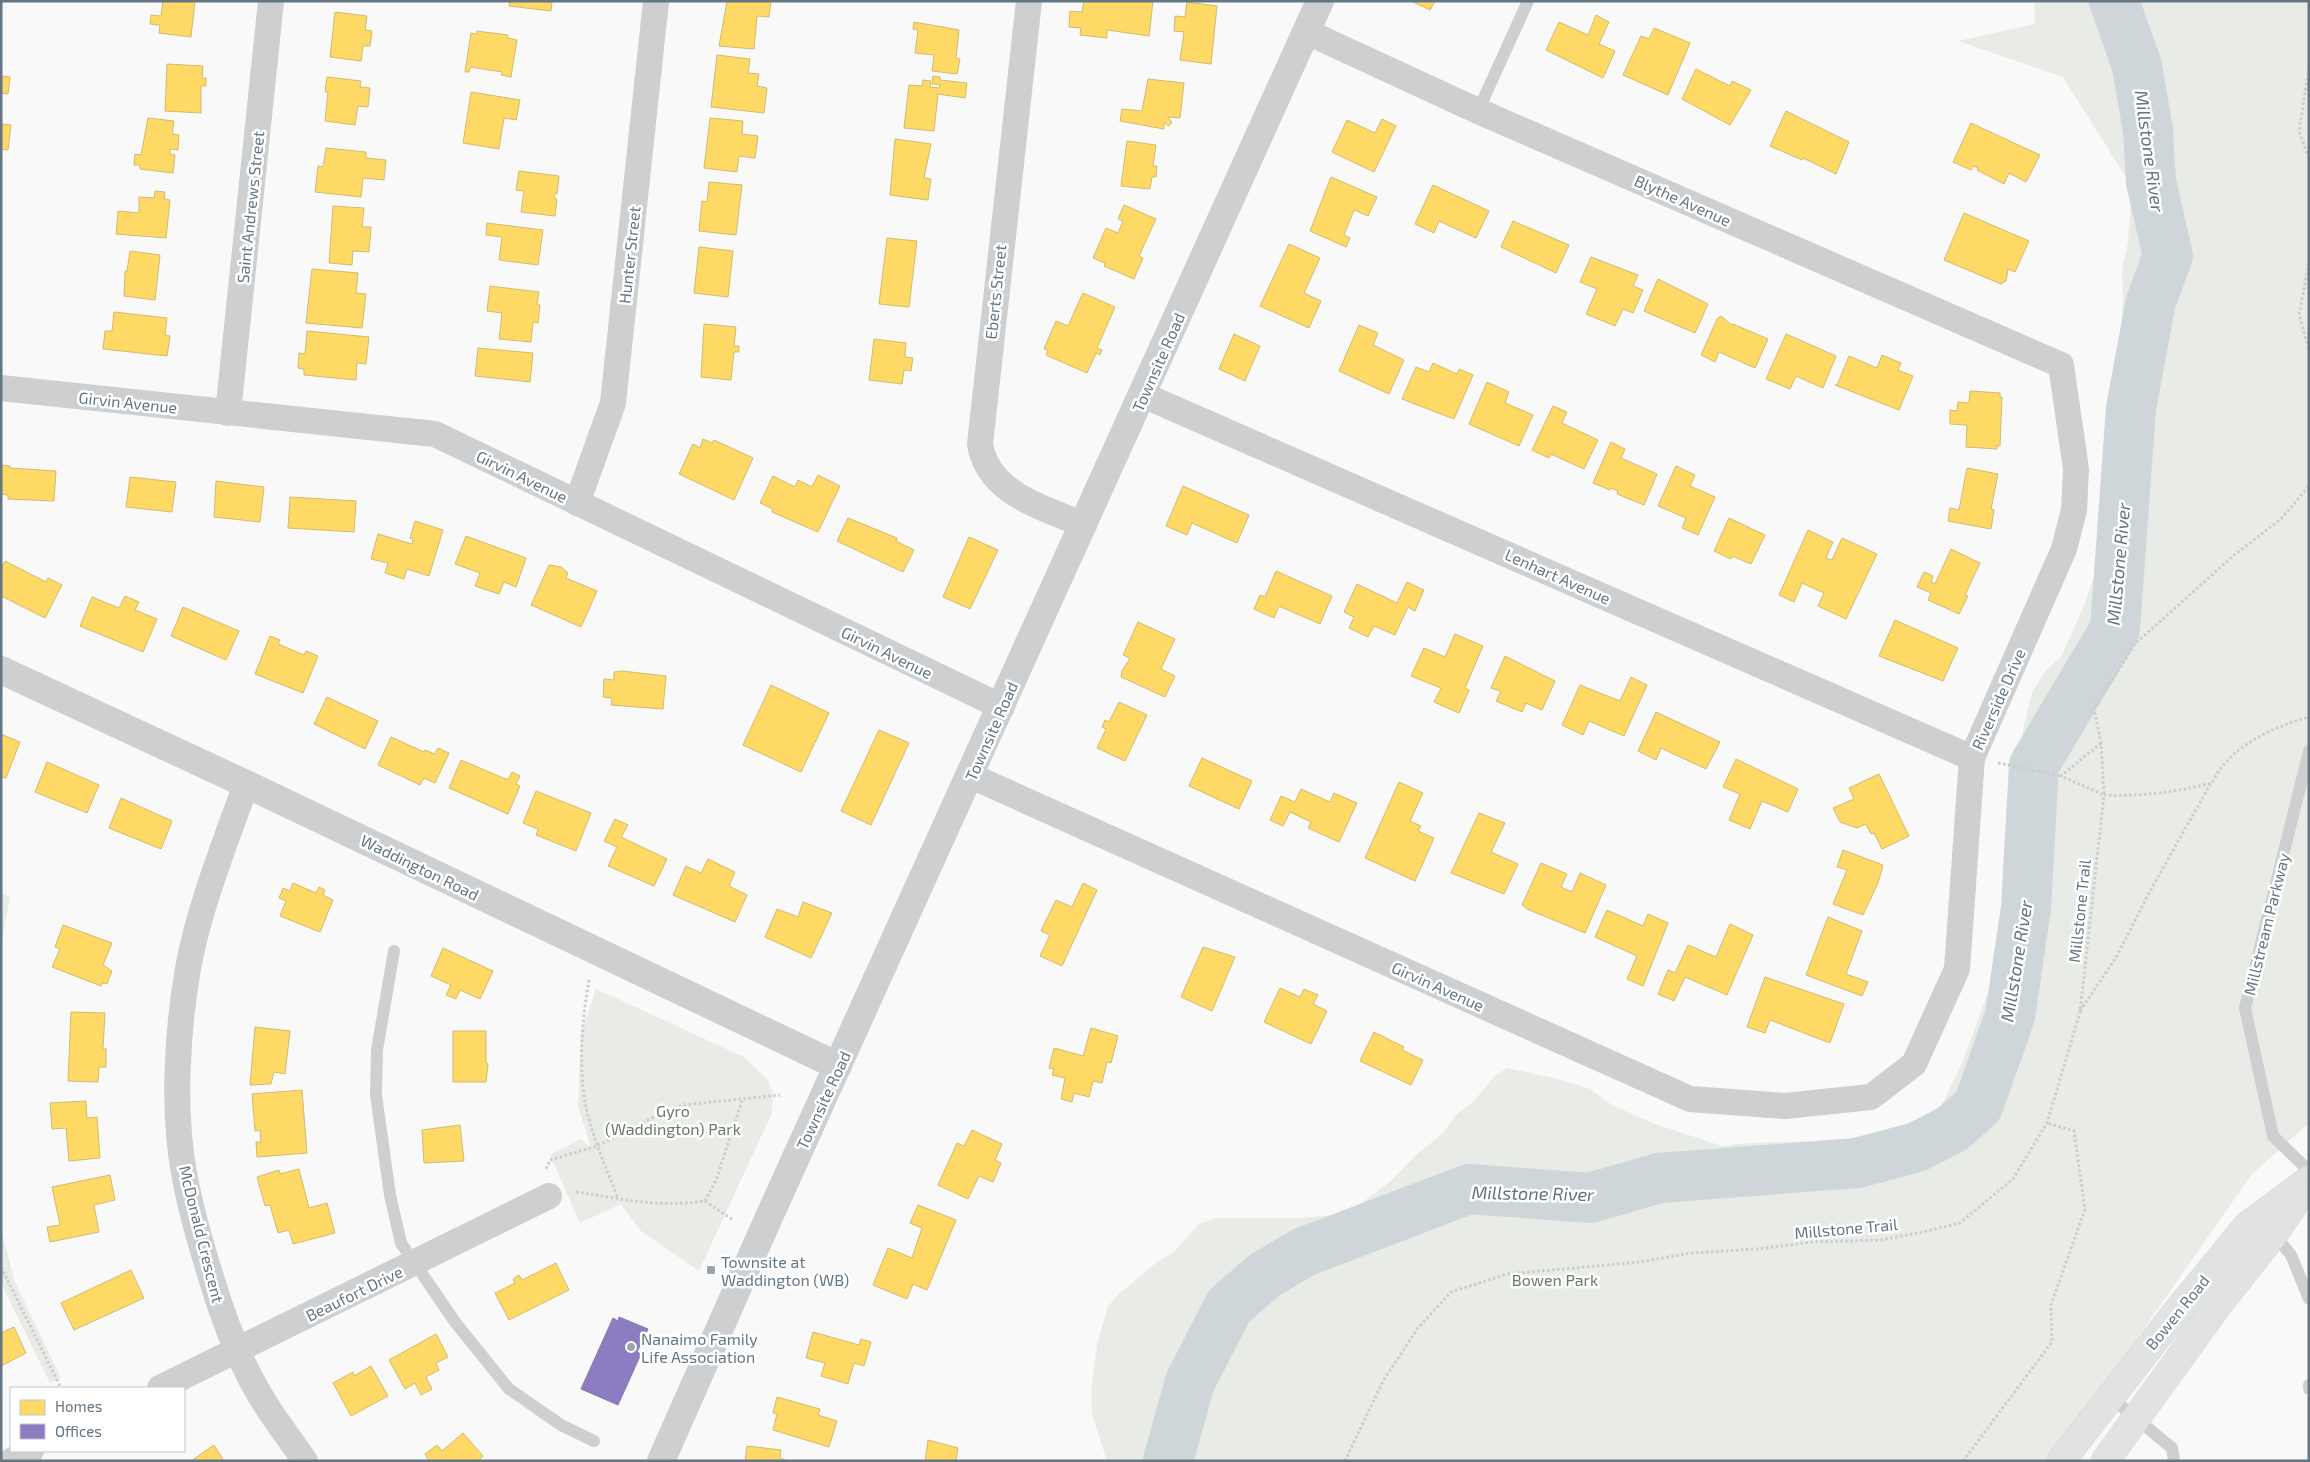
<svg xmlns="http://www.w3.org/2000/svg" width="2310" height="1462" font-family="'Exo 2',sans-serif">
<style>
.green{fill:#e8ebe6}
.homes{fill:#ffd966;stroke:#d1bb6f}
.offices{fill:#8e7cc3;stroke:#827ab0}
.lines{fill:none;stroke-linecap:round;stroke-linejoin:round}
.river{stroke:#ced6d9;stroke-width:50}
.secondary-casing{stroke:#d5d6d7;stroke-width:29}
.path{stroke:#cbcccd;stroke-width:3;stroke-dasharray:2.5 2.5;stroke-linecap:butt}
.service{stroke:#cecfd0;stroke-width:12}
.minor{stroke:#cecfd0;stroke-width:26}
.tertiary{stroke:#cecfd0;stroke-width:28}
.secondary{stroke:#e1e2e2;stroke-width:28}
.poi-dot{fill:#99a4ac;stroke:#fff;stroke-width:2}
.labels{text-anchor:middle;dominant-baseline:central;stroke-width:5;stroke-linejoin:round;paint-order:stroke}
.street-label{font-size:16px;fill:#657683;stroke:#fff}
.park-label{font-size:16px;fill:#687a64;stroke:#fff}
.poi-label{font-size:16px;fill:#657683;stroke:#fff;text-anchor:start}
.water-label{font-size:18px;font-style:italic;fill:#60757c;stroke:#fff}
</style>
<rect width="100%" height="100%" fill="#f9f9f9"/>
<g class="green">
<path d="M2034 1H2309V1123L2252 1174 2085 1413 2066 1461H1107L1092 1414 1091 1390 1097 1345 1108 1306 1119 1294 1157 1262 1174 1252 1199 1224 1215 1218H1301L1332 1215 1352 1210 1391 1181 1416 1155 1442 1134 1457 1114 1472 1103 1496 1075 1507 1068 1558 1079 1590 1089 1612 1105 1652 1123 1722 1146 1748 1143 1856 1140 1919 1128 1943 1103 1962 1063 2010 934 2019 866V837L2013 795 2024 726 2032 692 2046 670 2061 657 2084 606 2094 577 2101 548 2103 529 2110 507 2117 473 2113 442V391L2119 357 2123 299 2122 269 2128 243 2132 187 2063 77 1958 41 2035 24Z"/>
<path d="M1 893 10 897 1 946Z"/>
<path d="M596 989 744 1057 768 1080 773 1093 772 1113 699 1271 641 1231 621 1204 580 1223 550 1155 581 1139 591 1148 578 1106 581 1035Z"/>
<path d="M1 1228 14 1280 61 1378 50 1383 1 1283Z"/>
</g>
<g class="homes">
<path d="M163 1H195L191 37 159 33 160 25 150 24 151 15 161 16Z"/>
<path d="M510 1H552L551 11 509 6Z"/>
<path d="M727 1H771L769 17 757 16 754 49 719 46Z"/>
<path d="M1084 1H1153L1149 36 1107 30V38L1080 35 1081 28 1069 27 1070 11 1082 12Z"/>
<path d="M1411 1H1435L1430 10Z"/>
<path d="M1187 2 1217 6 1211 64 1180 60 1184 32 1174 31 1175 16 1185 17Z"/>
<path d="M335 12 367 16 365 30 372 31 370 46H363L361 61 330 57Z"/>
<path d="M1596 15 1609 22 1599 44 1615 51 1603 78 1546 50 1559 22 1588 35Z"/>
<path d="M914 22 959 30 956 58 960 59 957 74 932 71 934 55 915 53 918 30 913 29Z"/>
<path d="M1654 28 1690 43 1668 95 1623 75 1641 36 1649 39Z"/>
<path d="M477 31 508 35 507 38 517 40 511 77 501 75 502 72 470 67 469 72H465L471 33 477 34Z"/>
<path d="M717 55 750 59 748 73 759 74 757 86 767 88 764 113 711 107Z"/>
<path d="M167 64 203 66 202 78H206V86H201V113L165 111Z"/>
<path d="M1696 69 1730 86 1732 81 1751 90 1730 125 1682 99Z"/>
<path d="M1 76 10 77 8 94 1 93Z"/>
<path d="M933 76 940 77V80L967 83 965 98 938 94 934 131 904 128 909 85 922 86 923 80 931 81 930 87 939 88 940 85 932 84Z"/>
<path d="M327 77 361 81 360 87 370 88 368 107 358 106 355 125 325 121 328 92H325Z"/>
<path d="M1148 79 1184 83 1180 118 1168 117 1172 123 1168 126 1164 122V129L1120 121 1122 109 1142 111Z"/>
<path d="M471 92 520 100 516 120 504 118 499 149 463 143Z"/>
<path d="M1786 111 1849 142 1836 174 1803 158 1802 160 1770 146Z"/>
<path d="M148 118 174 121 172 134 179 135 178 150 170 149V154L175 155 173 173 140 169V165H134L135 154 141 155Z"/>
<path d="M710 118 743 121 742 134 758 136 755 158 739 156 737 172 704 168Z"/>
<path d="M1382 119 1396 126 1374 172 1332 152 1347 120 1375 133Z"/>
<path d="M1971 123 2040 155 2026 182 2009 173 2004 184 1977 170 1978 168 1973 166 1971 170 1953 162Z"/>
<path d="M1 124 11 125 8 150 1 149Z"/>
<path d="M895 139 931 144 924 178 931 179 928 200 890 195Z"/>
<path d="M1127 141 1156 145 1153 166H1157L1156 177H1152L1150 189 1121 186Z"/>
<path d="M326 148 366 152V158L386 160 384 180 363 178 361 197 315 192 318 166 323 167Z"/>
<path d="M519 171 559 176 557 194 555 193 554 198 557 199 555 216 521 212 524 191 516 190Z"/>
<path d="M1331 177 1377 197 1368 216 1354 210 1344 235 1350 238 1346 247 1310 231Z"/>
<path d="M709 182 742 185 736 235 699 231 702 201 707 202Z"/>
<path d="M1433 185 1489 211 1476 238 1439 221 1434 233 1415 224Z"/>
<path d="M155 191 165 192 164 199 170 200 166 238 116 234 118 211 139 213V197L154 198Z"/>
<path d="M1124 205 1156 219 1139 256 1143 258 1134 279 1104 266 1105 263 1093 258 1106 228 1118 233 1123 221 1118 219Z"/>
<path d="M333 206 364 208 362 227H371L369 252 353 251 352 265 329 263Z"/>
<path d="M1964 213 2029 241 2015 272 2008 269 2006 281 2001 284 1944 260Z"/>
<path d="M1513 221 1569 245 1556 273 1501 247Z"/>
<path d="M487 223 543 230 538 265 499 260 502 237 486 235Z"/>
<path d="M887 238 917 241 909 307 879 304Z"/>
<path d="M1289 244 1320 258 1304 293 1321 301 1309 328 1260 306Z"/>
<path d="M699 247 733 251 728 297 694 293Z"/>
<path d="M130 251 160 255 155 300 124 296 125 271H127Z"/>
<path d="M1591 257 1638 275 1633 286 1643 290 1633 313 1623 309 1615 326 1586 314 1597 289 1580 282Z"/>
<path d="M312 269 358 273 356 293 366 294 362 328 306 323Z"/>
<path d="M1658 279 1708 304 1695 333 1644 311Z"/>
<path d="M490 286 539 292 537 305H540L538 323 533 322 531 342 499 339 502 313 487 311Z"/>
<path d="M1083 293 1115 307 1097 348 1102 350 1100 355 1096 353 1087 373 1046 355 1048 350 1044 349 1056 321 1068 326Z"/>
<path d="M114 312 167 318 165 335 170 336 167 356 103 349 105 331H112Z"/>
<path d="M1721 316 1732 325 1733 324 1768 339 1755 368 1719 352 1715 362 1701 355 1717 319Z"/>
<path d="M704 324 736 327 734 346H739V352H734L731 380 701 377Z"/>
<path d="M1359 325 1378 333 1373 345 1404 360 1389 394 1339 371Z"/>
<path d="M307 331 369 337 366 364 357 363 356 380 304 375V369L298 368 299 353 305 354Z"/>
<path d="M1234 334 1260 346 1245 381 1219 369Z"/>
<path d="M1786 334 1836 356 1823 388 1796 376 1790 389 1766 379Z"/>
<path d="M874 339 906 343 905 357 913 358 911 371 904 370 902 384 869 380Z"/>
<path d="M478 348 533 353 530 382 475 376Z"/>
<path d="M1882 355 1901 363 1898 370 1913 376 1899 410 1835 385H1837L1849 356 1877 368Z"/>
<path d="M1433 363 1457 374 1459 369 1473 375 1454 419 1402 399 1416 367 1429 372Z"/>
<path d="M1487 382 1509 392 1505 403 1533 415 1519 446 1469 424Z"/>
<path d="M1970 391 2000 393V397H2002L2000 446 1997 445V449L1966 447 1967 425 1950 424V410L1957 411 1958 402 1969 403Z"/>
<path d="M1553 406 1567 412 1562 423 1598 440 1584 469 1551 454 1549 458 1532 450Z"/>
<path d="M703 439 712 443 714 440 753 458 734 500 679 474 693 444 700 448Z"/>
<path d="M1611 442 1625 449 1621 458 1657 474 1644 505 1617 494 1618 491 1611 488 1610 490 1593 483Z"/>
<path d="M1 465 10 466V468L56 471 54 501 8 499V495L1 494Z"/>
<path d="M1676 466 1695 475 1690 486 1715 497 1698 535 1682 528 1686 518 1658 506Z"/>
<path d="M1967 468 1998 474 1991 509 1994 510 1991 529 1948 521 1950 508 1959 510Z"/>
<path d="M818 475 840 486 818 532 772 512 773 509 760 503 773 476 795 487 798 480 812 487Z"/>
<path d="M130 477 176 482 172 512 126 507Z"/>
<path d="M216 481 264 487 260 522 214 517Z"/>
<path d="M1183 486 1249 515 1237 543 1192 523 1187 535 1166 526Z"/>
<path d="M290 497 356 501 354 532 288 528Z"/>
<path d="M848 518 897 538 896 541 914 550 903 572 837 541Z"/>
<path d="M1729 518 1765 535 1751 564 1732 556 1731 559 1714 551Z"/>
<path d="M415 521 443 530 429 576 407 569 404 579 385 573 388 563 371 559 378 534 412 544 413 539 410 538Z"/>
<path d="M1808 530 1833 542 1826 558 1832 560 1842 538 1877 554 1846 619 1818 606 1824 593 1802 583 1794 602 1779 595Z"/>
<path d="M466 536 526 558 516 587 504 582 499 594 475 586 480 573 455 564Z"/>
<path d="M969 537 998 550 970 609 943 597Z"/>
<path d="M1951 549 1980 563 1965 595 1968 596 1959 614 1928 600 1931 593 1917 587 1924 572 1933 576 1931 582 1935 584Z"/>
<path d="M5 561 46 582 48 578 62 585 45 618 1 596V569Z"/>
<path d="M549 565 561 567 568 573 566 578 597 591 581 627 531 605Z"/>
<path d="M1276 571 1332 596 1320 624 1279 606 1274 618 1254 609 1260 595 1265 597Z"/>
<path d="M1407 582 1424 590 1415 611 1408 607 1395 635 1374 626 1368 637 1349 628 1354 617 1344 612 1357 584 1397 603Z"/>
<path d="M125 596 139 602 135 610 157 619 143 652 80 626 92 597 119 608Z"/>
<path d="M183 607 239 631 226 660 171 636Z"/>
<path d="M1895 620 1958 648 1943 681 1879 656Z"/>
<path d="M1138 622 1175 639 1161 669 1175 676 1165 697 1121 677 1122 671 1130 658 1123 655Z"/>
<path d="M1455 634 1483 646 1465 688 1469 690 1459 713 1434 702 1441 688 1411 676 1424 648 1445 657Z"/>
<path d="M270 636 280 640 278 644 304 655 306 651 318 656 303 693 255 674Z"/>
<path d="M1505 656 1555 681 1542 710 1526 703 1522 712 1496 701 1501 691 1491 688Z"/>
<path d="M622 671 666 676 663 709 611 705 612 698 603 697 604 679 614 680V672Z"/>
<path d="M1631 677 1647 685 1624 736 1589 721 1583 735 1562 725 1580 685 1620 701Z"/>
<path d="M771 685 829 713 801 772 743 745Z"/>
<path d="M327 697 378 721 365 749 314 724Z"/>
<path d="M1119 702 1147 715 1125 761 1097 748 1106 729 1102 727 1105 720 1109 722Z"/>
<path d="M1656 712 1720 742 1706 769 1661 748 1656 760 1638 751Z"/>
<path d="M879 730 909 743 871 825 841 811Z"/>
<path d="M1 734 20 742 6 778 1 777Z"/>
<path d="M391 737 424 752 425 750 435 754 438 748 449 753 435 783 424 778 420 785 378 765Z"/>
<path d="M1202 758 1252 781 1239 809 1189 786Z"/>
<path d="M1736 759 1798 789 1788 812 1762 801 1750 829 1729 820 1740 794 1723 787Z"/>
<path d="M461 760 508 780 512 772 520 776 516 784 520 786 508 814 449 788Z"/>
<path d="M47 762 99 785 87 813 35 792Z"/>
<path d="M1879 774 1909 836 1882 849 1874 833 1871 834 1866 824 1857 828 1840 822 1833 808 1854 799 1849 788Z"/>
<path d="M1399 782 1423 793 1410 821 1421 826 1418 831 1434 838 1415 881 1365 858Z"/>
<path d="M1301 789 1330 802 1334 793 1357 803 1339 842 1308 828 1311 822 1290 812 1283 826 1270 820 1281 796 1295 802Z"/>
<path d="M536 791 591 813 576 851 536 835 538 829 523 823Z"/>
<path d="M121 798 172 821 161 849 109 828Z"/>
<path d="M1479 813 1505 823 1491 852 1518 864 1504 894 1451 873Z"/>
<path d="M615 819 628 825 621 837 667 859 654 886 608 866 617 847 604 841Z"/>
<path d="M1843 850 1883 865 1878 883 1863 915 1833 904 1847 870 1837 867Z"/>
<path d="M708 859 735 872 729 886 747 895 735 922 673 895 686 866 701 873Z"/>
<path d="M1541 863 1567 874 1561 887 1572 892 1580 873 1606 885 1585 933 1527 909 1522 905Z"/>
<path d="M293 883 316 893 319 887 325 890 323 895 333 900 320 932 280 916 286 901 279 898 283 888 290 891Z"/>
<path d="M1083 883 1097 890 1062 966 1040 956 1050 935 1041 931 1056 900 1072 907Z"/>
<path d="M803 902 832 913 811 958 765 937 777 909 798 917Z"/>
<path d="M1607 910 1643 926 1648 914 1668 923 1643 986 1627 979 1637 956 1595 937Z"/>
<path d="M1828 917 1862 931 1846 974 1868 982 1862 996 1806 975Z"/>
<path d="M1730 924 1753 935 1727 995 1685 977 1674 1001 1658 994 1668 970 1675 973 1688 945 1716 957Z"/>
<path d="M63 925 112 943 103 965 112 971 107 984 102 983 101 986 52 967 60 949 55 947Z"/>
<path d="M1203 947 1235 957 1212 1011 1181 997Z"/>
<path d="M443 948 493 971 480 999 460 990 456 999 446 995 451 985 431 976Z"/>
<path d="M1765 977 1844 1004 1830 1043 1770 1020 1765 1033 1747 1027Z"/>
<path d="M1280 988 1300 997 1304 989 1318 995 1313 1004 1327 1011 1311 1044 1264 1022Z"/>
<path d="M71 1012 105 1013 103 1049H106V1067H99L98 1082 68 1081Z"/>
<path d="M255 1027 290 1031 285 1074 274 1072 271 1084 250 1085Z"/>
<path d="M1091 1028 1118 1036 1111 1063 1107 1062 1102 1083 1093 1081 1089 1097 1074 1093 1072 1102 1061 1099 1065 1078 1052 1075 1054 1069 1049 1068 1054 1048 1083 1056Z"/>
<path d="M453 1031H486V1062L488 1064 486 1082H453Z"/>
<path d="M1374 1032 1404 1047 1402 1050 1423 1060 1411 1085 1360 1061Z"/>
<path d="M302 1090 307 1153 257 1157 256 1142H261L260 1130 255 1131 252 1094Z"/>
<path d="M86 1101 87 1118 97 1117 100 1158 69 1161 66 1128 52 1129 50 1103Z"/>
<path d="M460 1125 464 1161 424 1163 422 1130Z"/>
<path d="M972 1130 1002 1144 995 1160 1001 1163 993 1182 979 1176 968 1199 938 1185 957 1143 964 1146Z"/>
<path d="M299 1169 309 1208 327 1203 335 1233 293 1244 289 1230 278 1233 270 1205 265 1206 257 1177 279 1170 280 1174Z"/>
<path d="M110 1175 115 1200 94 1205 99 1232 50 1242 47 1227 60 1225 52 1187Z"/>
<path d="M918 1205 956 1220 927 1290 913 1284 907 1299 873 1285 888 1248 912 1258 922 1228 910 1223Z"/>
<path d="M556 1263 569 1290 509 1320 495 1293 515 1283 513 1279 519 1275 522 1280Z"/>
<path d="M131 1270 144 1298 74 1330 61 1303Z"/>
<path d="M14 1327 26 1353 1 1366V1333Z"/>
<path d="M813 1332 859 1345 861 1339 871 1342 864 1366 854 1363 848 1384 821 1376 825 1363 806 1358Z"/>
<path d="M436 1334 448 1357 436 1363 439 1370 426 1377 432 1389 421 1395 415 1383 405 1389 389 1360Z"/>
<path d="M371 1366 388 1396 351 1416 333 1383 353 1372 354 1376Z"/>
<path d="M777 1397 820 1409 818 1415 837 1421 829 1447 773 1430 777 1414 773 1413Z"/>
<path d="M463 1433 483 1456 478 1461H429L425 1454 437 1445 442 1451Z"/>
<path d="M928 1440 958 1448 956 1461H925Z"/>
<path d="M214 1445 224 1461H191Z"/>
<path d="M747 1446 781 1450 780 1458 788 1461H745Z"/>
</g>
<path class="offices" d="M619 1317 648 1329 637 1352 641 1354 618 1405 581 1389 613 1318 618 1321Z"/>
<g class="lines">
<path class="river" d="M1168 1461 1190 1382 1229 1306 1265 1275 1304 1252 1469 1189 1590 1198 1659 1178 1857 1163 1917 1147 1952 1129 1978 1106 2010 1016 2026 908 2034 765 2115 629 2131 408 2151 301 2168 256 2151 182 2148 131 2137 66 2114 1"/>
<g class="secondary-casing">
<g id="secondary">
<path d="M2061 1461 2175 1314 2247 1226 2309 1180"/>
<path d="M2105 1461 2218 1305 2274 1234 2301 1194"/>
</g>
</g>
<g class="path">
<path d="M2309 68 2299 131 2309 159"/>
<path d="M2309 263 2299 315 2309 350"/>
<path d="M2101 743 2061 776 2104 795 2101 743 2094 708 2135 644 2233 556 2281 519 2309 486"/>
<path d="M1998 763 2061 776"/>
<path d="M589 980C582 1021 578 1066 586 1107 593 1139 606 1168 618 1198"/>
<path d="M2080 1011 2117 956 2149 893 2211 783"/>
<path d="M546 1169 550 1160 597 1146 666 1111 683 1105 780 1095"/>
<path d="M576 1192C625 1199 655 1208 705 1201L733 1220"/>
<path d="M705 1201 716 1180 742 1101"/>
<path d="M1 1267 61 1388"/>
<path d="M1345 1461 1383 1381 1418 1328 1451 1292 1507 1274 1640 1262 1691 1253 1757 1249 1813 1242 1880 1240 1923 1232 1960 1223 2013 1179 2047 1123 2080 1012 2104 795C2141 797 2175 792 2212 783 2228 747 2273 727 2309 717"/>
<path d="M1963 1461 2052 1342 2051 1305 2085 1209 2074 1131 2047 1123"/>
</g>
<g class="service">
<path d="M1478 111 1528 1"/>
<path d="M2309 751 2245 1008 2273 1136 2309 1171"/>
<path d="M394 951 377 1050 376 1095 390 1195 401 1243 455 1322 509 1389 561 1425 594 1441"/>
<path d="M2272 1232 2291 1255 2309 1299"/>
<path d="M2309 1385V1389"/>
<path d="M2110 1397 2172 1448 2174 1461"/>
</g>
<g class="minor">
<path d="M1029 1 980 444C988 494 1043 507 1084 525"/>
<path d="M1 388 435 434 1002 707"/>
<path d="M1143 395 1972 758"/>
<path d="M228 413 271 1"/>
<path d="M577 503 613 403 656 1"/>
<path d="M971 776 1690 1099 1785 1106 1871 1097 1914 1064 1957 969 1972 758 2064 549 2074 510 2076 469 2061 365 1478 111 1307 32"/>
<path d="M246 784C225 844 200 904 188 968 177 1033 172 1113 185 1178 191 1212 201 1245 211 1277 224 1321 241 1366 266 1405 278 1424 292 1442 305 1461"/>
<path d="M160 1388 549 1196"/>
<path d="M11 1461 31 1451"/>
</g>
<g class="tertiary">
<path d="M1 670 246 784 838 1066"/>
<path d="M661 1461 769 1217 1320 1"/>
</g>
<use href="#secondary" class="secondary"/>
</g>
<g class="poi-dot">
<rect x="706" y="1265" width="10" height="10" rx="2.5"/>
<circle cx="631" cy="1347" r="5"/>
</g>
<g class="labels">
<g class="street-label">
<text transform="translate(1683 200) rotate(24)">Blythe Avenue</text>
<text transform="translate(250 207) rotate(-84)">Saint Andrews Street</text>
<text transform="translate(629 255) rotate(-84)">Hunter Street</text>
<text transform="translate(995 292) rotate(-84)">Eberts Street</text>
<text transform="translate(1158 362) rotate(-66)">Townsite Road</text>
<text transform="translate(128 402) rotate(6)">Girvin Avenue</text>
<text transform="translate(522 476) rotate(26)">Girvin Avenue</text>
<text transform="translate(1558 576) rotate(24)">Lenhart Avenue</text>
<text transform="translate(887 652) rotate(26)">Girvin Avenue</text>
<text transform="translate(1998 699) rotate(-66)">Riverside Drive</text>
<text transform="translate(991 731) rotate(-66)">Townsite Road</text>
<text transform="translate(420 867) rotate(26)">Waddington Road</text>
<text transform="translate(2079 911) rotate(-84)">Millstone Trail</text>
<text transform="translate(2266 924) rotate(-76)">Millstream Parkway</text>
<text transform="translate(1438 986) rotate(24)">Girvin Avenue</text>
<text transform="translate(823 1100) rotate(-65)">Townsite Road</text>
<text transform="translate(1846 1228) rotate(-5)">Millstone Trail</text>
<text transform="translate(202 1234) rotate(76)">McDonald Crescent</text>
<text transform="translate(354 1293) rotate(-26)">Beaufort Drive</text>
<text transform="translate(2177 1312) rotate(-51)">Bowen Road</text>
</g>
<g class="park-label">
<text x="673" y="1110">Gyro<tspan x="673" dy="18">(Waddington) Park</tspan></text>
<text x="1555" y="1279">Bowen Park</text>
</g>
<g class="poi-label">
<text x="721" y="1261">Townsite at<tspan x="721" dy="18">Waddington (WB)</tspan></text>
<text x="641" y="1338">Nanaimo Family<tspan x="641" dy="18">Life Association</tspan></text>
</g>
<g class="water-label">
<text transform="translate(2150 151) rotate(82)">Millstone River</text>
<text transform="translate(2118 564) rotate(-85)">Millstone River</text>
<text transform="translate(2016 961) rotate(-81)">Millstone River</text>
<text transform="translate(1533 1193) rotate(1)">Millstone River</text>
</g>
</g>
<rect width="2310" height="1462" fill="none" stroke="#657683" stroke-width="5"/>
<rect x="10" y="1387" width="175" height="65" fill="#ffffff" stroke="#c1c8cd"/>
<rect x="20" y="1400" width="25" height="15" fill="#ffd966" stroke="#c1c8cd"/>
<text x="55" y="1412" font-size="15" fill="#657683">Homes</text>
<rect x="20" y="1424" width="25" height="15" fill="#8e7cc3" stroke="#c1c8cd"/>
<text x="55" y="1437" font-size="15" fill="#657683">Offices</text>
</svg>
